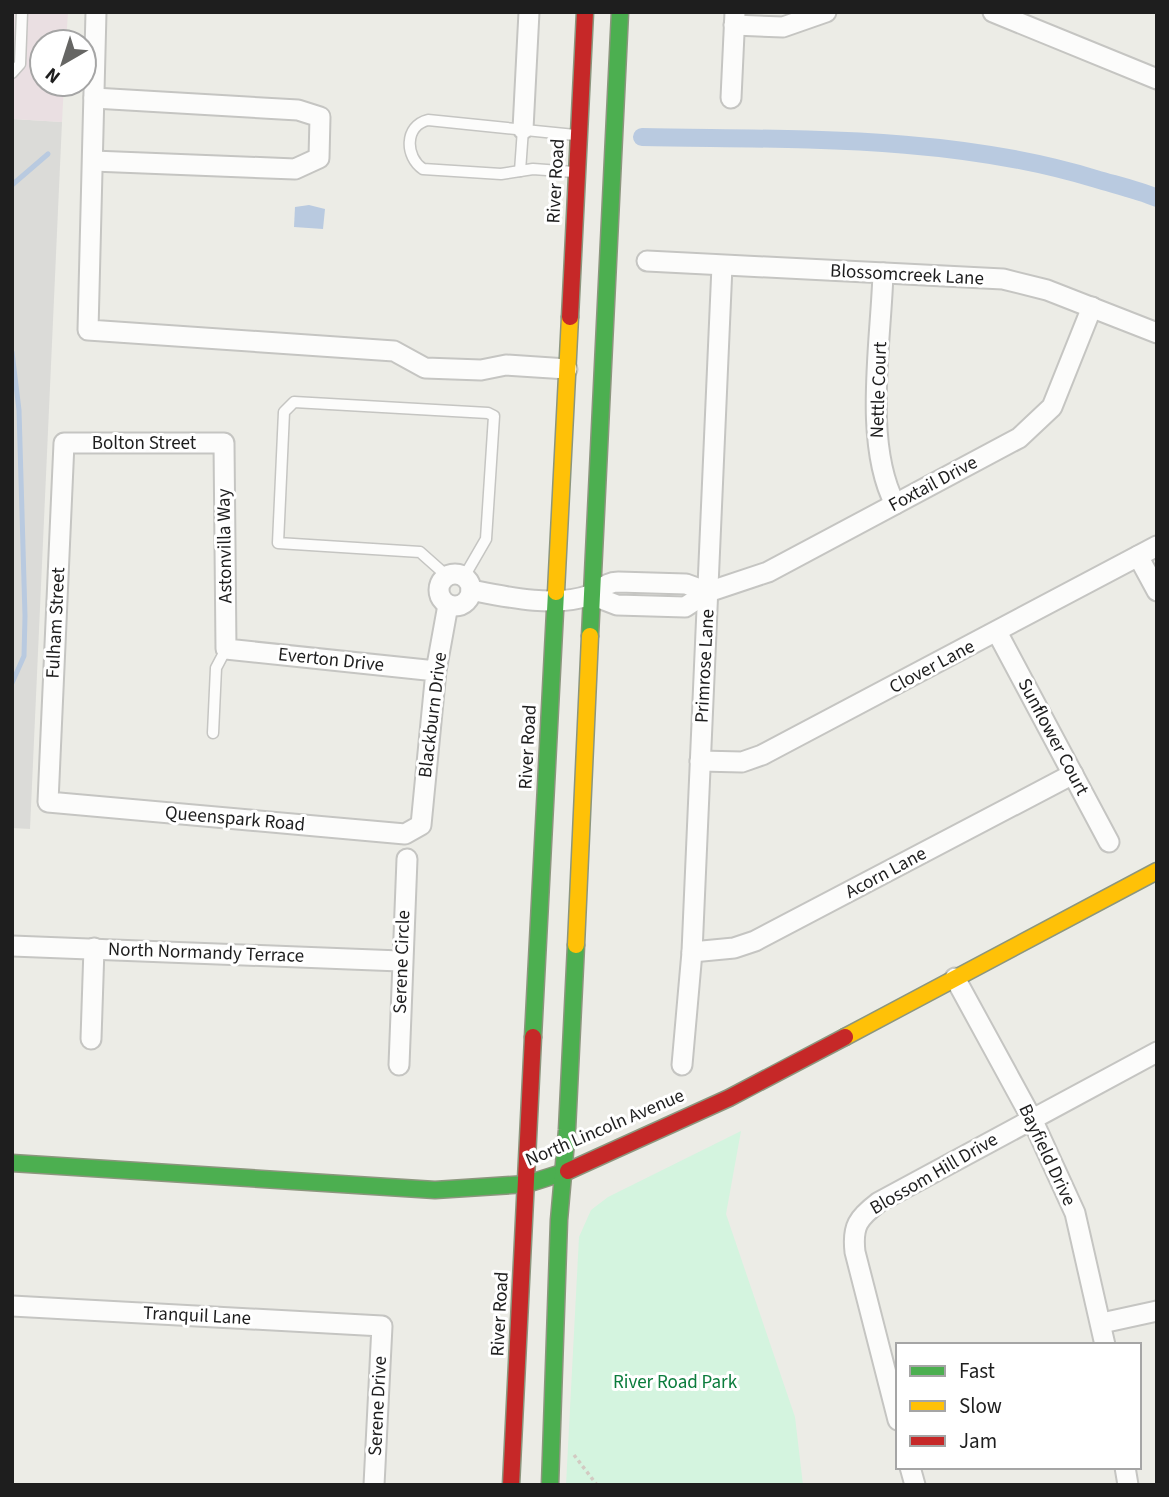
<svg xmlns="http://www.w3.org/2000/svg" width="1169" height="1497" font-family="'Source Sans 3',sans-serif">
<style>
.residential{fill:#dbdbd8}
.industrial{fill:#eadfe2}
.park{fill:#d4f4df}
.water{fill:#b9cae0}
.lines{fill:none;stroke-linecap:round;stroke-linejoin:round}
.stream{stroke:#b9cae0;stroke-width:5}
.canal{stroke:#b9cae0;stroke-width:18}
.lane-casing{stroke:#c5c5c2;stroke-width:13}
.street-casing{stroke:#c5c5c2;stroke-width:23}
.fast-casing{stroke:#8c967e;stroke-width:19}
.slow-casing{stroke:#8c967e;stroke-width:19}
.jam-casing{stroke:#8c967e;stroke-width:19}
.path{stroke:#d2cac2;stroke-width:3.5;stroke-dasharray:3.5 3.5;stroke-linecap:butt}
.lane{stroke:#fcfcfb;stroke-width:10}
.street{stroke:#fcfcfb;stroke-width:19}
.fast{stroke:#4caf50;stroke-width:16}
.slow{stroke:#ffc107;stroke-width:16}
.jam{stroke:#c62828;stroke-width:16}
.labels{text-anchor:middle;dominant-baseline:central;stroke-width:6;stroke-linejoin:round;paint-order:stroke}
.street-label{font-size:19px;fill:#1e1e1e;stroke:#fff}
.park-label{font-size:19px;fill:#0b7c3c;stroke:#fff}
</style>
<rect width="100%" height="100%" fill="#ecece6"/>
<path class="residential" d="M12 119 62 122 30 829 12 828Z"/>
<path class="industrial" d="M12 12H68L66 42H42V84H64L62 122 12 119Z"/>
<path class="park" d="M741 1131 726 1214 795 1417 803 1485H566L579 1237 591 1210 608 1197Z"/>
<path class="water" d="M309 205 325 209 323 229 294 227 295 207Z"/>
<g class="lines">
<g class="stream">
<path d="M12 185 48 154"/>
<path d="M12 352 19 410 25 616 24 656 12 683"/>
</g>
<path class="canal" d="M642 137C794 140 949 134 1096 179 1116 185 1138 190 1157 198"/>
<g class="lane-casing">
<g id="lane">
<path d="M12 73 20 64 22 12"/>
<path d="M520 171 523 129"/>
<path d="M574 172 533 169 501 174 423 169C405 157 404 126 428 120L575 135"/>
<path d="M447 576 420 552 278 543 284 412 294 402 488 413 494 416 486 539 464 577"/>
<path d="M213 733 216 668 226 649"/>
</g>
</g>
<g class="street-casing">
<g id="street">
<path d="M96 12 88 330 394 351 425 368 481 370 506 365 567 369"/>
<path d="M993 12 1157 79"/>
<path d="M734 25 783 27 826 12"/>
<path d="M731 98 735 12"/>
<path d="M523 129 529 12"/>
<path d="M93 161 295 169 319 158 320 117 298 110 94 98"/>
<path d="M647 261 1003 279 1047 290 1157 333"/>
<path d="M883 273C881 342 863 443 895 504"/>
<path d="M1138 556 1157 591"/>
<circle cx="455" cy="590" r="16"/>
<path d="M471 590C506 597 555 608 590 595 601 591 605 582 618 582L686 584 708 592"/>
<path d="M591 595 617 605 685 607 708 592 768 572 1019 438 1052 407 1092 307"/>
<path d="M997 632 1109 842"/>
<path d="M436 671 226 649 224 443H64L48 802 405 834 421 825 436 671 448 605"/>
<path d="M700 761 742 762 762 755 1157 546"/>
<path d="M12 946 400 961"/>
<path d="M692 952 734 948 755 941 1073 774"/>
<path d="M955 978 1032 1119 1075 1213 1105 1345"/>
<path d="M91 1039 94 948"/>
<path d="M399 1065 407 859"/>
<path d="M682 1065 692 952 722 266"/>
<path d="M12 1306 382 1326 374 1485"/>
<path d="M1102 1323 1157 1311"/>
<path d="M898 1420 855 1252C852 1226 858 1218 879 1202L1157 1052"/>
<path d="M910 1467 915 1485"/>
<path d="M1125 1467 1128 1485"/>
</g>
</g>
<g class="fast-casing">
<g id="fast">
<path d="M590 636 620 12"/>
<path d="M533 1037 556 592"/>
<path d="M12 1163 435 1190 527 1184 568 1171"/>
<path d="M550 1485 559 1220 567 1130 576 945"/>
</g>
</g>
<g class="slow-casing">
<g id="slow">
<path d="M556 592 570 317"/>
<path d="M576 945 590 636"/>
<path d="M845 1037 1157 871"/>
</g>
</g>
<g class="jam-casing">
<g id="jam">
<path d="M570 317 585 12"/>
<path d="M568 1171 729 1098 845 1037"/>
<path d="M511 1485 533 1037"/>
</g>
</g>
<path class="path" d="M574 1455 597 1485"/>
<use href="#lane" class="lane"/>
<use href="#street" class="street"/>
<use href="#fast" class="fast"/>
<use href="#slow" class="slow"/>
<use href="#jam" class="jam"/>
</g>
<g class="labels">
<g class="street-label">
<text transform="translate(556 181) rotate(-87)">River Road</text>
<text transform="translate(907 275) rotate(3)">Blossomcreek Lane</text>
<text transform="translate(879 390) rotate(-88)">Nettle Court</text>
<text x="144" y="443">Bolton Street</text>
<text transform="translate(933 484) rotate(-28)">Foxtail Drive</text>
<text transform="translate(225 546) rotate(-91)">Astonvilla Way</text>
<text transform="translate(56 623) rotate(-87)">Fulham Street</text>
<text transform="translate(331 660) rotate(6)">Everton Drive</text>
<text transform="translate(705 666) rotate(-87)">Primrose Lane</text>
<text transform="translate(932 667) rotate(-28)">Clover Lane</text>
<text transform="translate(433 715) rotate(-83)">Blackburn Drive</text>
<text transform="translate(1053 737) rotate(62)">Sunflower Court</text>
<text transform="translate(528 747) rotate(-87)">River Road</text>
<text transform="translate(235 819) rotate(5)">Queenspark Road</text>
<text transform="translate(886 873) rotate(-28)">Acorn Lane</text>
<text transform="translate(206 953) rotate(2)">North Normandy Terrace</text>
<text transform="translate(402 962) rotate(-88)">Serene Circle</text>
<text transform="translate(605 1128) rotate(-23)">North Lincoln Avenue</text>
<text transform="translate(1047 1155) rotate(65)">Bayfield Drive</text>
<text transform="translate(934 1174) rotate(-30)">Blossom Hill Drive</text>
<text transform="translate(500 1314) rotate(-87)">River Road</text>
<text transform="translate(197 1316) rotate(3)">Tranquil Lane</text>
<text transform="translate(378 1406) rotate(-87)">Serene Drive</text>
</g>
<g class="park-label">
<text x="675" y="1382">River Road Park</text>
</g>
</g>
<rect width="1169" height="1497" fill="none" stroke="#1e1e1e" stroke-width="28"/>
<rect x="896" y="1343" width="245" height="126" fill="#ffffff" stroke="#a5a5a5" stroke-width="2"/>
<rect x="910" y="1366" width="35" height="10" fill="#4caf50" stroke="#a5a5a5" stroke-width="2"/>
<text x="959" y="1378" font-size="21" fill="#1e1e1e">Fast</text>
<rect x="910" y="1401" width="35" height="10" fill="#ffc107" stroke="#a5a5a5" stroke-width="2"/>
<text x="959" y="1413" font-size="21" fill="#1e1e1e">Slow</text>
<rect x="910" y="1436" width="35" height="10" fill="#c62828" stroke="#a5a5a5" stroke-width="2"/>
<text x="959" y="1448" font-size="21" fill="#1e1e1e">Jam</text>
<g transform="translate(63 63) rotate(219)"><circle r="33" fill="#ffffff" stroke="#a5a5a5" stroke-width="2"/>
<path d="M0-5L12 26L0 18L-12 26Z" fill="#666664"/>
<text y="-10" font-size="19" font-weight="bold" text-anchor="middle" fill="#1e1e1e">N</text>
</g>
</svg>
